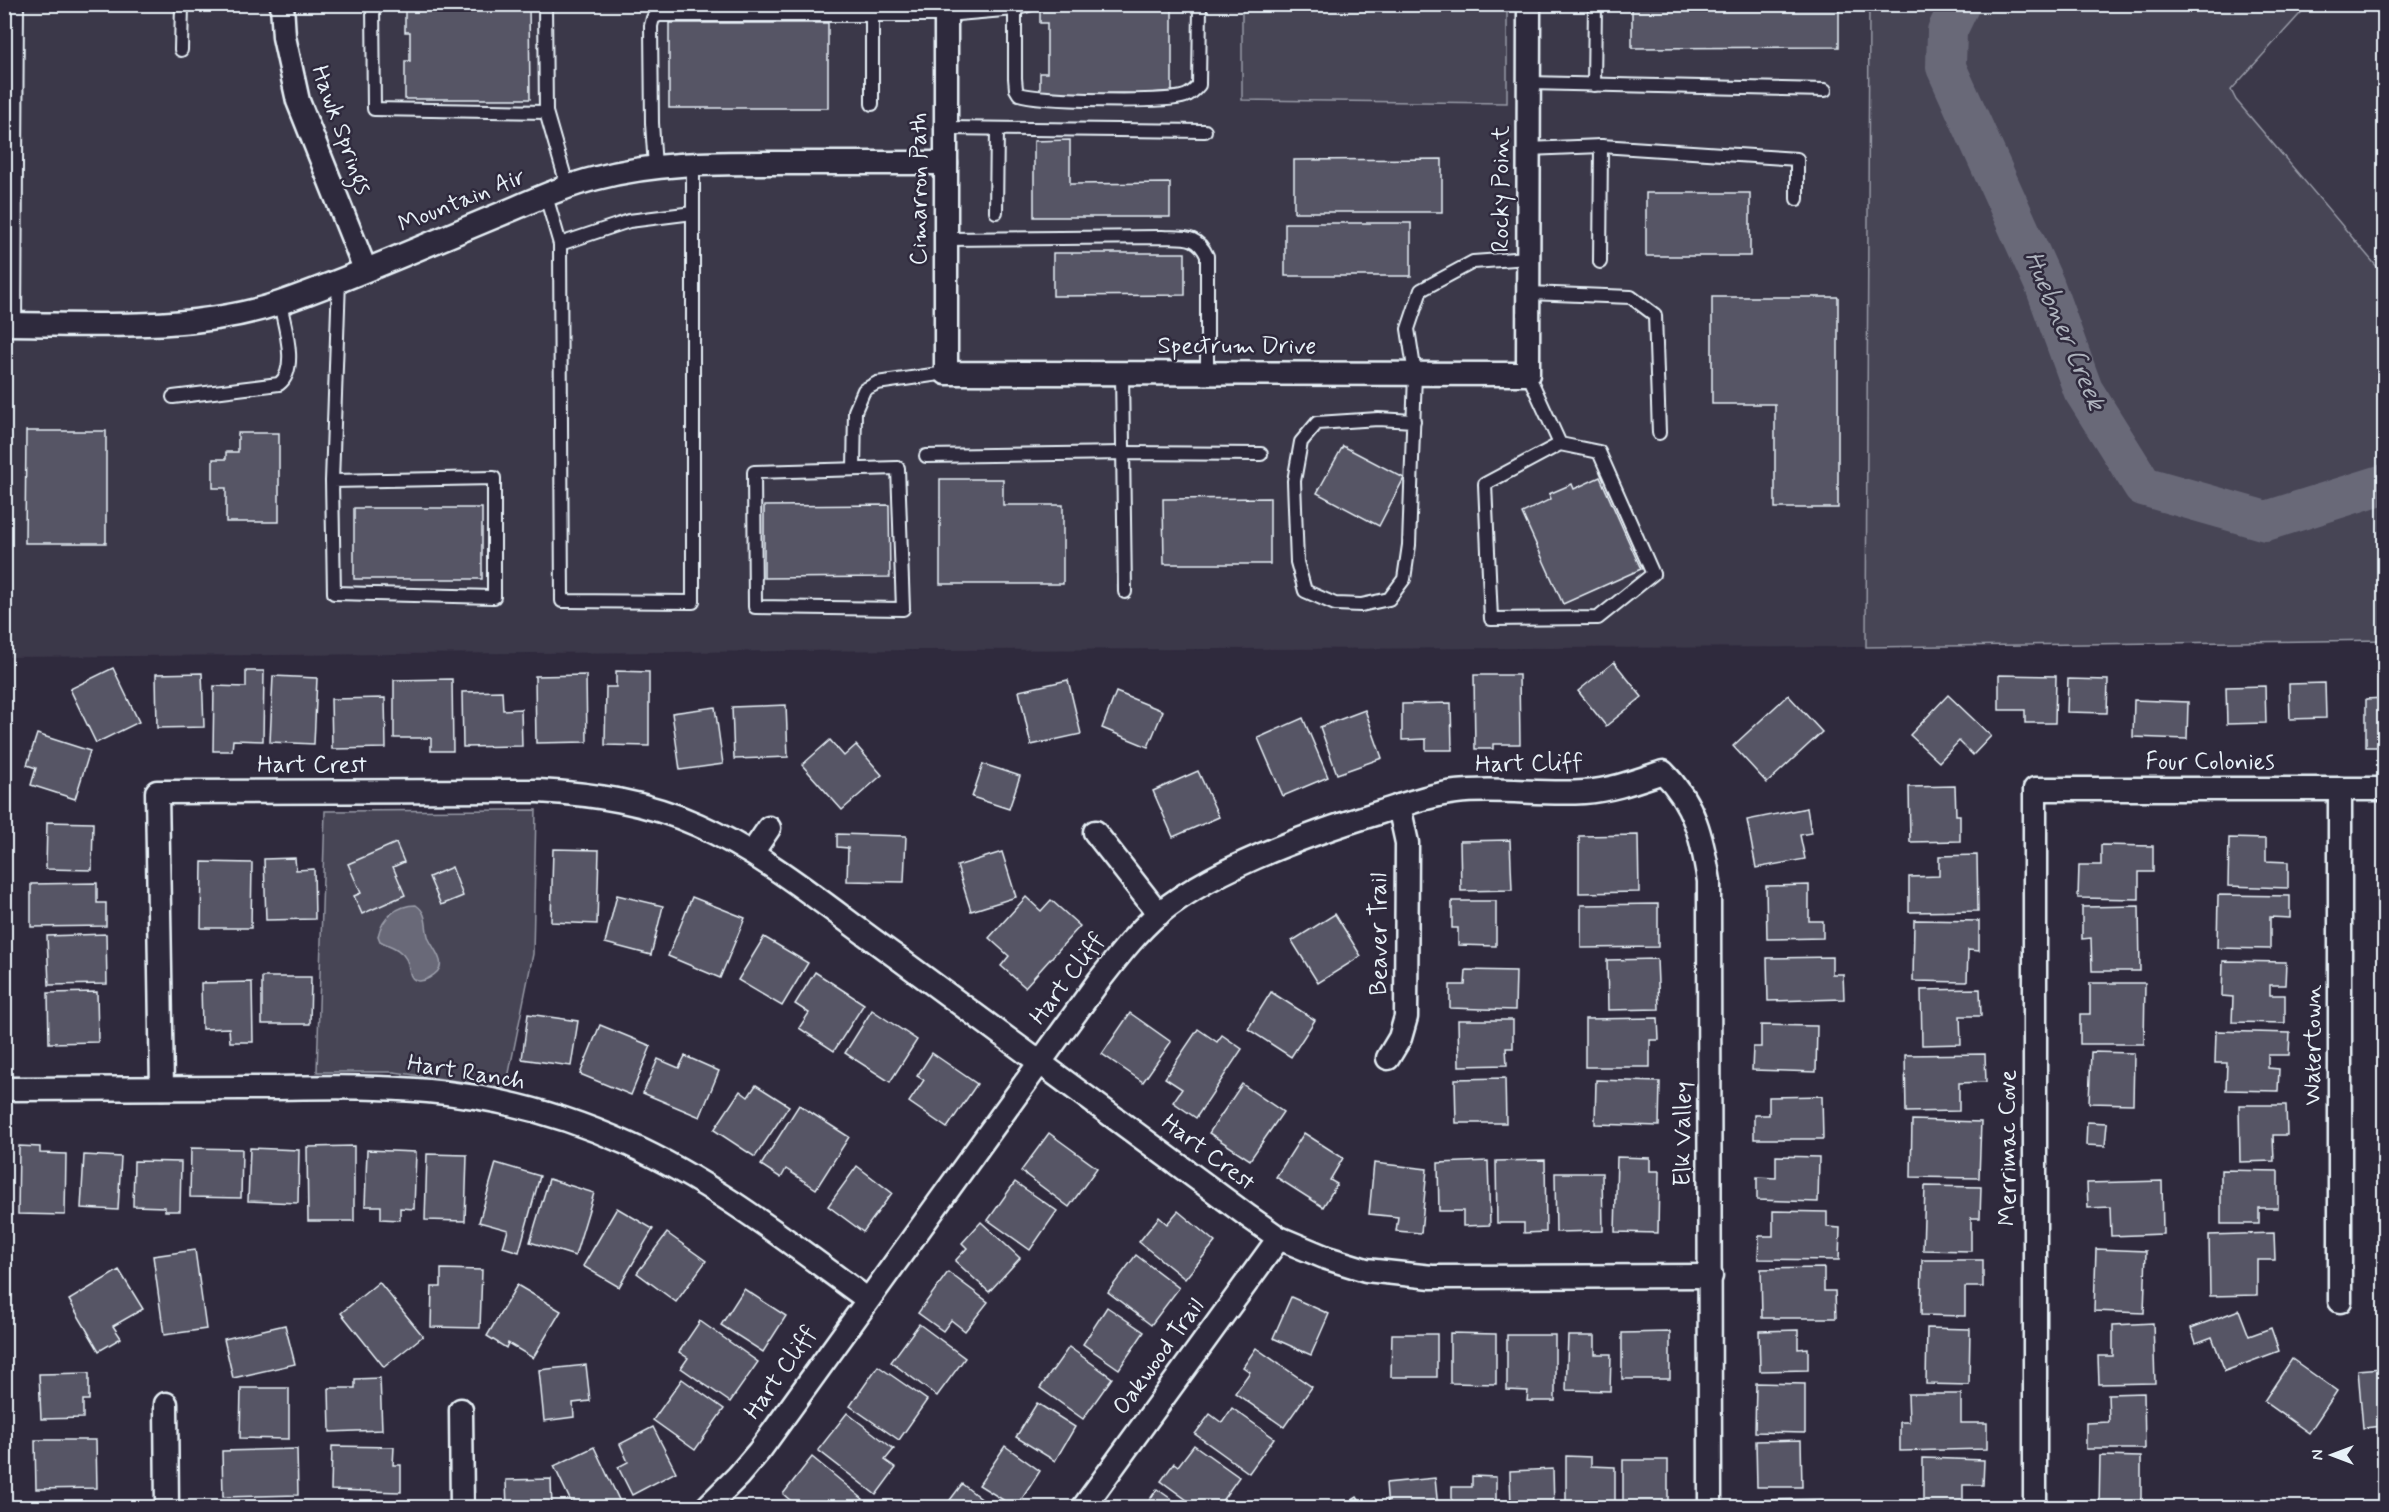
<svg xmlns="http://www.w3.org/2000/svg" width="2389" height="1512" font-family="Mynerve,sans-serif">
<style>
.built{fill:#3b3749}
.green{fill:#464455;stroke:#979aa6;stroke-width:1.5}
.water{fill:#696978;stroke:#9c9fab;stroke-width:1.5}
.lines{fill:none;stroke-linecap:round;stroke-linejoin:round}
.river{stroke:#696978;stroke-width:40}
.building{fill:#575565;stroke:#e8f1f8;stroke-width:1.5}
.service-casing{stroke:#e8f1f8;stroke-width:16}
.minor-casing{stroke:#e8f1f8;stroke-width:27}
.service{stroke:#2f2a3d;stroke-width:12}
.minor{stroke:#2f2a3d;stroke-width:22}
.labels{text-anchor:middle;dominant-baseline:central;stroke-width:5;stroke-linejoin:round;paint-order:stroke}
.street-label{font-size:24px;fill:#e8f1f8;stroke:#2f2a3d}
.water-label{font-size:26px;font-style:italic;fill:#afb4be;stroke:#2f2a3d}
</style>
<rect width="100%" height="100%" fill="#2f2a3d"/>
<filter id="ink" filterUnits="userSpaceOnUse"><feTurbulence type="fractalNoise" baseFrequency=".0167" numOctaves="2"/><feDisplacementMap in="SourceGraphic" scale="12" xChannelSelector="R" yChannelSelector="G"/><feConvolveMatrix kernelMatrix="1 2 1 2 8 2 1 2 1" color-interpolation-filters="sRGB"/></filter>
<g filter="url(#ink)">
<g class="built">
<path d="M4 5H1869L1866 647 918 650 5 657Z"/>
<path d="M2188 5H2384V275L2236 100Z"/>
</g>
<g class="green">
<path d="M1242 5H1507V103L1242 100Z"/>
<path d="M1869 5H2308L2231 90 2236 100 2384 275V640L1866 647Z"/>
<path d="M536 810 533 954 506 1088 394 1072H317L325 811Z"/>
</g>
<path class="water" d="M416 905C429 914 424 926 429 939 436 954 451 966 429 978 424 981 420 982 415 980 408 977 410 966 406 959 399 947 390 947 380 941L378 936C382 918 397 905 416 905Z"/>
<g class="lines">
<path class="river" d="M1960 4 1947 31 1946 67 2045 286 2083 390 2143 486 2266 521 2384 484"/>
</g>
<g class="building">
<path d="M405 4H529L530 99H405V61H410V32H405Z"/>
<path d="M1632 4H1839V47L1632 48Z"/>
<path d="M1040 7H1172V94H1040V73H1047V23H1040Z"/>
<rect x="669" y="23" width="159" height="85"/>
<path d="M1070 140V184L1170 183V217H1034V141Z"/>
<path d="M1442 159V212H1294V160Z"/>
<rect x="1646" y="193" width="104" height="63"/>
<rect x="1285" y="223" width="126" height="53"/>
<path d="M1053 253H1185V295L1053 296Z"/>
<path d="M1712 297H1838V508H1775V404H1712Z"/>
<path d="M26 431H106V543H25Z"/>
<path d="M238 433H279V522H226V488H213V459H226V452H238Z"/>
<path d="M1343 446 1404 478 1379 526 1317 493Z"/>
<path d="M1600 477 1641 569 1563 604 1522 513 1551 499 1549 494 1572 484 1574 489Z"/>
<path d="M940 479H1003V505H1063V584H940Z"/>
<path d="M1270 498V564H1164L1163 499Z"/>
<path d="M889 505 890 577 764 578V506Z"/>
<rect x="354" y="508" width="128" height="71"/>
<path d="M1614 662 1642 697 1606 726 1578 691Z"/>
<path d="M113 668 139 722 96 743 70 689Z"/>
<path d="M246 671H264L263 741 233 740 232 751H213L214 686 246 687Z"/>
<path d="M616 671 649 672V746L605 745 606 687H616Z"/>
<path d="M202 673 204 727 157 728 156 674Z"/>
<path d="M586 675 587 742 536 743 535 676Z"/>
<path d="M1474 675H1519L1520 744H1493V749H1475Z"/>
<path d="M1999 675 2056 676 2055 723H2025V710H1999Z"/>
<path d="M273 676 317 678 314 744 270 742Z"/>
<path d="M452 679 453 751H431V738H394V680Z"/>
<path d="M2068 679 2108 680 2107 713 2067 712Z"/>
<path d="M1068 680 1081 734 1031 745 1019 691Z"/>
<path d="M2325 683 2326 718 2290 719 2289 684Z"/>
<path d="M2265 686 2266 723 2227 724 2226 687Z"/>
<path d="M502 691 503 710 521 709 522 746 463 747 462 692Z"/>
<path d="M1116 692 1163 711 1148 747 1102 728Z"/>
<path d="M1788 695 1822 732 1767 783 1733 746Z"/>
<path d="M1948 695 1991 736 1973 755 1959 741 1939 762 1910 735Z"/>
<path d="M385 698 386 748 332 749 331 699Z"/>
<path d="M2384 698V747H2366V699Z"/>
<path d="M2134 700 2188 702 2187 739 2133 737Z"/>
<path d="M1451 703 1452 750H1426V739L1402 740V704Z"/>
<path d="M786 705 788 757 734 759 732 707Z"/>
<path d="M715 707 723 764 680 770 672 713Z"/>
<path d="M1365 710 1382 758 1337 774 1320 727Z"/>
<path d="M1303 718 1328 777 1283 796 1258 738Z"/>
<path d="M37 734 90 751 75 799 31 785 36 768 27 765Z"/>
<path d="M830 740 844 756 856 745 882 775 842 810 802 765Z"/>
<path d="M983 764 1020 776 1009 809 972 797Z"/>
<path d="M1198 771 1219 817 1173 837 1153 791Z"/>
<path d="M1955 786 1956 815H1960V841L1910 842 1909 787Z"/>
<path d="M1807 808 1811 833 1800 835 1805 859 1756 868 1747 820Z"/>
<path d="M47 822 93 823 92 870 46 869Z"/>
<path d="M837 834 906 836 904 882 847 881 848 848 837 847Z"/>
<path d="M1638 835 1639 892 1579 893V836Z"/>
<path d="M2229 838 2266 839V861L2288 862V888L2228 886Z"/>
<path d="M1510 840 1512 890 1461 891 1460 841Z"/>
<path d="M396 843 404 862 393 867 405 895 362 914 354 896 361 893 348 864Z"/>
<path d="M2101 845 2153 846V872H2139V899L2078 898 2079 865H2101Z"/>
<path d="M553 849 599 850 597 924 551 922Z"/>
<path d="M1002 852 1016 897 971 911 957 866Z"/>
<path d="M1977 855 1978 911 1909 912V877L1939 876V856Z"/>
<path d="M295 858 296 870 314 869 315 919 266 920 264 859Z"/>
<path d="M202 862 252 863 251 928H201Z"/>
<path d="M452 867 463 896 441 905 429 877Z"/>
<path d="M97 883V903H106V926L31 927V884Z"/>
<path d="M1809 885V921H1823V938L1767 939 1766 886Z"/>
<path d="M617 895 663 906 651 955 605 943Z"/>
<path d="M2218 895 2290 896V918L2270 917V949L2217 948Z"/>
<path d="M692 897 745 918 720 978 668 956Z"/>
<path d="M1026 897 1041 911 1051 900 1080 926 1025 987 1001 966 1009 956 989 938Z"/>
<path d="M1452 901H1496V946L1458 945V928H1452Z"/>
<path d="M1658 904V947L1581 948V905Z"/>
<path d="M2139 906 2140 971H2092L2091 938 2082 939V907Z"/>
<path d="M1335 914 1361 956 1318 983 1292 941Z"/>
<path d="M1914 920 1979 921V951L1968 950 1967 982 1913 981Z"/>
<path d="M106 934 107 984 49 985 47 936Z"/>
<path d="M764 937 808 963 782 1006 738 980Z"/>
<path d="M1832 957V974H1843L1844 999 1768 1001 1767 958Z"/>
<path d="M1657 959 1659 1009 1608 1010 1607 960Z"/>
<path d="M2223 961 2286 962 2285 985H2270V995H2285V1023L2232 1022 2233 997 2222 996Z"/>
<path d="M1466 970 1516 971 1515 1010 1450 1008V985H1465Z"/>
<path d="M815 972 864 1004 834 1051 799 1028 809 1013 795 1004Z"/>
<path d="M262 977H311L310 1024H262Z"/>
<path d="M252 982 253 1042H230L229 1028 202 1029 201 983Z"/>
<path d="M2090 983H2145L2144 1044H2080V1014H2090Z"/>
<path d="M1980 989 1981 1016H1960L1961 1044 1922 1045 1921 990Z"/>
<path d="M97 992 98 1042 49 1043 48 993Z"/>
<path d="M1271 992 1315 1020 1291 1057 1248 1029Z"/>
<path d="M872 1010 917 1040 890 1082 845 1053Z"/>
<path d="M1130 1013 1171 1042 1143 1082 1102 1054Z"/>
<path d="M528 1014 578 1021 571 1066 522 1059Z"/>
<path d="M1658 1018 1659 1040H1650V1067H1585V1019Z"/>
<path d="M1458 1020H1513V1048H1506L1507 1065 1459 1066Z"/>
<path d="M600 1025 651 1046 631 1095 580 1074Z"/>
<path d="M1761 1025 1817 1026 1816 1072 1752 1070 1753 1047H1761Z"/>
<path d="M1198 1029 1217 1042 1222 1035 1242 1049 1196 1118 1173 1102 1182 1089 1165 1078Z"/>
<path d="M2216 1031 2290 1033 2289 1055H2268V1068L2279 1069 2278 1091 2226 1090 2227 1063H2215Z"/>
<path d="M2091 1052 2134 1053 2133 1104 2089 1103Z"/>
<path d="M932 1053 977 1084 947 1128 909 1102 924 1080 917 1076Z"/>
<path d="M1985 1054 1986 1082 1959 1083V1111L1906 1112 1905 1055Z"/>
<path d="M685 1056 719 1071 700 1117 643 1093 658 1059 679 1068Z"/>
<path d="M1505 1078 1506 1123H1456L1455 1079Z"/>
<path d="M1596 1080 1660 1082 1659 1126 1595 1124Z"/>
<path d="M1242 1084 1283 1112 1250 1160 1209 1133Z"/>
<path d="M756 1085 789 1106 755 1157 714 1130 740 1091 748 1097Z"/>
<path d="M1822 1096 1823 1139H1754V1115H1769V1097Z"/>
<path d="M799 1105 849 1137 816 1189 786 1169 781 1178 761 1165Z"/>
<path d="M2239 1105H2286L2287 1135H2273L2274 1161 2240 1162Z"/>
<path d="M1912 1120 1981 1122 1979 1178 1911 1177Z"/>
<path d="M2087 1122 2107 1123 2105 1146 2086 1145Z"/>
<path d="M1049 1133 1097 1168 1069 1207 1021 1171Z"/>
<path d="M1304 1133 1343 1158 1330 1180 1337 1184 1323 1207 1276 1177Z"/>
<path d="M19 1146 40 1147V1153L66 1154 65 1215 18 1214Z"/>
<path d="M354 1146V1221H308L307 1147Z"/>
<path d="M191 1148 242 1149 241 1198 190 1197Z"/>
<path d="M250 1148 299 1150 298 1203 248 1201Z"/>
<path d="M367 1150 416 1152 414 1209 400 1208V1220L381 1219V1206H365Z"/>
<path d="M427 1154 467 1155 465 1221 425 1220Z"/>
<path d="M84 1155 121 1157 118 1210 81 1208Z"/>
<path d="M1776 1156 1819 1157 1818 1202 1757 1200V1177L1776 1178Z"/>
<path d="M1617 1157 1650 1158V1171H1659L1658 1233 1615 1232Z"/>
<path d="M1545 1160 1546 1232 1524 1233V1223H1497L1496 1161Z"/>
<path d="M134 1161 181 1162 180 1211H165V1207L133 1206Z"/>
<path d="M1488 1161 1490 1225 1463 1226V1211H1439L1438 1163Z"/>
<path d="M496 1163 540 1176 519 1252 503 1247 508 1230 479 1222Z"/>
<path d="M1374 1163 1427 1169 1421 1233 1396 1231 1398 1217 1369 1214Z"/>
<path d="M857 1166 892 1193 863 1232 828 1206Z"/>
<path d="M2221 1170 2278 1171V1208H2259V1224H2221Z"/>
<path d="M1555 1173H1602L1603 1231 1556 1232Z"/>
<path d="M549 1179 594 1193 575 1256 530 1242Z"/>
<path d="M2162 1181 2163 1234 2111 1236 2110 1207 2088 1208 2087 1183Z"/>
<path d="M1015 1182 1057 1211 1030 1250 988 1220Z"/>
<path d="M1925 1186 1981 1187 1980 1218H1971V1251L1923 1250Z"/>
<path d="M617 1208 653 1229 619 1287 583 1266Z"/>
<path d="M1178 1211 1215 1242 1185 1279 1139 1242 1159 1217 1167 1224Z"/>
<path d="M1773 1211 1827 1212V1227L1840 1228 1839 1260 1758 1259 1759 1236H1773Z"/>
<path d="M981 1222 1020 1258 989 1292 955 1261 967 1248 962 1243Z"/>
<path d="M667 1233 706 1261 676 1302 637 1273Z"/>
<path d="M2274 1233 2275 1260H2257V1295L2210 1296 2209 1235Z"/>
<path d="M2096 1249 2146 1251 2144 1313 2094 1311Z"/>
<path d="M195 1250 206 1329 164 1335 153 1256Z"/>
<path d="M1136 1255 1179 1288 1151 1325 1108 1292Z"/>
<path d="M1922 1260H1983V1287H1965V1316L1921 1315Z"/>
<path d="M1824 1268V1291H1835L1836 1318H1762L1761 1269Z"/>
<path d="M441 1269 482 1270 480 1328 431 1327 432 1287H441Z"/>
<path d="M119 1270 143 1309 113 1326 121 1338 99 1351 69 1300Z"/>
<path d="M948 1272 988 1302 965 1331 951 1320 943 1331 918 1313Z"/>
<path d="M379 1282 423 1336 384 1367 341 1313Z"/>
<path d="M517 1285 561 1311 533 1358 508 1343 506 1348 487 1336Z"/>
<path d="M744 1289 786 1316 763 1352 721 1325Z"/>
<path d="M1291 1297 1329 1314 1311 1355 1273 1338Z"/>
<path d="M1107 1307 1144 1332 1119 1369 1083 1344Z"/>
<path d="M2239 1310 2249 1336 2271 1328 2279 1351 2225 1371 2212 1337 2196 1343 2191 1328Z"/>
<path d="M700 1321 758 1362 730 1402 681 1368 688 1358 679 1352Z"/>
<path d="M2153 1323 2155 1383 2099 1384 2098 1356H2113V1325Z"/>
<path d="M919 1324 965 1358 937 1396 891 1362Z"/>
<path d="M285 1325 295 1364 233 1378 224 1339Z"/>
<path d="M1927 1328 1970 1329 1969 1385 1926 1384Z"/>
<path d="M1798 1330V1349L1808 1348V1370L1760 1371 1759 1331Z"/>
<path d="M1670 1332V1379H1622V1333Z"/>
<path d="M1450 1333 1496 1334V1384L1450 1383Z"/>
<path d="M1392 1334H1437V1377H1391Z"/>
<path d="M1507 1335H1555V1401H1527L1528 1391 1507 1390Z"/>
<path d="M1568 1336H1595V1354H1611L1610 1391 1566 1390Z"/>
<path d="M1069 1347 1112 1378 1083 1419 1040 1388Z"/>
<path d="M1256 1348 1312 1387 1284 1427 1235 1393 1250 1372 1243 1367Z"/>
<path d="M2292 1359 2337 1391 2309 1433 2264 1401Z"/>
<path d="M586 1365 590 1401 573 1403 574 1417 544 1421 539 1370Z"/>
<path d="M878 1366 927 1400 899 1440 850 1406Z"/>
<path d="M2382 1368 2384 1385V1426L2363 1428 2358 1370Z"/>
<path d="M89 1373V1400H83V1418L41 1419 39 1374Z"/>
<path d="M380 1378 382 1430 330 1432 329 1388H355V1379Z"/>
<path d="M682 1379 724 1409 695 1450 653 1420Z"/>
<path d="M1756 1383 1805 1384V1433L1755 1432Z"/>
<path d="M241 1388H289V1439L240 1438Z"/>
<path d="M2144 1393 2145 1449H2086V1423L2109 1422 2108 1394Z"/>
<path d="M1908 1394H1961V1423H1987V1449L1900 1451V1422H1909Z"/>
<path d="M1037 1403 1075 1427 1055 1461 1016 1437Z"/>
<path d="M1232 1408 1274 1438 1249 1473 1195 1434 1210 1414 1222 1423Z"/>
<path d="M847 1413 894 1449 885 1460 896 1468 876 1495 818 1450Z"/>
<path d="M653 1427 676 1472 632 1495 618 1467 628 1462 620 1444Z"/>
<path d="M35 1440H96L97 1488 36 1489Z"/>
<path d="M1801 1440 1802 1487H1757L1756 1441Z"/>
<path d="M1194 1445 1239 1477 1217 1508H1198L1161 1481 1174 1463 1178 1466Z"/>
<path d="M332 1446 394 1447 393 1465H401V1492L331 1490Z"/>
<path d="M1005 1446 1040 1471 1016 1508 979 1485Z"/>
<path d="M594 1447 621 1504 614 1508H574L554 1466Z"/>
<path d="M297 1449 298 1495 223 1497 222 1451Z"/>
<path d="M1566 1456 1591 1457V1466L1615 1467V1508H1566Z"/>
<path d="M2100 1456 2141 1457V1508H2099Z"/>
<path d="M812 1457 863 1499 856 1508H799L783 1494Z"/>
<path d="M1923 1458 1984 1460 1983 1485H1963V1508H1923Z"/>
<rect x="1623" y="1460" width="45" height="48"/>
<path d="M1553 1469 1554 1508H1511L1510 1471Z"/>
<path d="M1472 1476 1496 1477V1508H1452V1487H1472Z"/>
<path d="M1435 1478 1438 1508H1388L1386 1483Z"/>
<path d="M551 1479 552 1508H507L506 1480Z"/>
<path d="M962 1484 993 1508H944Z"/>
<path d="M1157 1489 1184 1508H1144Z"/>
<path d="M1357 1497 1364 1508H1340Z"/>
<path d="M1823 1499V1508H1760V1500Z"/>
<rect x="2335" y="1501" width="49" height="7"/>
<path d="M117 1504V1508H43V1506Z"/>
<path d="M275 1504V1508H211V1505Z"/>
<path d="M407 1504V1508H348V1505Z"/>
</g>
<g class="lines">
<g class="service-casing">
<g id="service">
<path d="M373 4 374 109 546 112 568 188"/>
<path d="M545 4 546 112"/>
<path d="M1015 9V78L1016 89 1019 94C1038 101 1166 103 1185 96 1191 94 1195 90 1199 85L1200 4"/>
<path d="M872 14V104"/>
<path d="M181 50 182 4"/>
<path d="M1529 83 1825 90"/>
<path d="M1594 85 1595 4"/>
<path d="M946 128 1205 131"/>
<path d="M1528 149 1601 146 1797 159V199"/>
<path d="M655 167 652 123 651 26 653 18 659 15H946L1015 9 1031 4"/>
<path d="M546 196 560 244 562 601 693 602V163"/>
<path d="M996 212 997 129"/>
<path d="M946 239 1162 237C1184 238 1197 234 1207 256V373"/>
<path d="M560 244 629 221 693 213"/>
<path d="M1600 262 1601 146"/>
<path d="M1529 293 1631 297 1655 315 1659 433"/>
<path d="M15 324 17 4"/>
<path d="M1122 373 1125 592"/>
<path d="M1528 374 1560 444 1599 452 1653 574 1598 618 1491 619 1485 484 1560 444"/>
<path d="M173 397 279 384C299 369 284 325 280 303"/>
<path d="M1414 421 1378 419 1317 423 1301 442 1294 481 1297 562 1305 591 1335 604 1361 605 1389 599 1404 579 1409 545 1415 374 1408 329 1421 290 1473 262 1528 258"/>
<path d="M926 456 1123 453 1261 454"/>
<path d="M898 468 903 609 755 607 754 472Z"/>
<path d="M854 469 855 411 864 390 877 383 946 373"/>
<path d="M332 481 334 593 494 597V478L332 481 339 280"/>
</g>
</g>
<g class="minor-casing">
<g id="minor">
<path d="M282 4 284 37 298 101 365 269"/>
<path d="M946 4V373L1528 374 1529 4"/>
<path d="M4 324C95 324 193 332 280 303 355 277 428 244 501 214 532 201 564 186 597 178 658 162 718 163 780 163 836 163 891 163 946 163"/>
<path d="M2340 789V1301"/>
<path d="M1095 832 1159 914"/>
<path d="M752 853 769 828"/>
<path d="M1388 1058 1400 1038 1406 1017 1407 843 1399 806"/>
<path d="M162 1088 157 792 538 791C594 794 647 802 698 825 770 857 833 912 898 958 1015 1044 1132 1130 1249 1217L1279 1238 1327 1258 1366 1270 1432 1277 1711 1276"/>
<path d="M4 1089C84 1089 164 1088 244 1088 305 1088 367 1085 428 1091 496 1097 566 1116 628 1144 715 1183 790 1243 867 1299"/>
<path d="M166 1404 167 1508"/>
<path d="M461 1410 462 1508"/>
<path d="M706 1508 738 1476 760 1450 1098 982C1117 958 1135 934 1158 914 1214 868 1312 833 1381 812 1406 804 1430 795 1456 792 1498 787 1541 795 1584 792 1612 790 1636 781 1663 772 1695 804 1702 838 1709 881L1710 1508"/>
<path d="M1083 1508 1279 1238"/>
<path d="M2035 1508V789H2384"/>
</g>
</g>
<use href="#service" class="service"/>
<use href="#minor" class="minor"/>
</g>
</g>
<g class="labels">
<g class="street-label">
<text transform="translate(341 130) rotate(70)">Hawk Springs</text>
<text transform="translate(919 189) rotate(-90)">Cimarron Path</text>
<text transform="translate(1501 189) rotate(-90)">Rocky Point</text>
<text transform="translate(462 201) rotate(-22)">Mountain Air</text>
<text x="1237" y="346">Spectrum Drive</text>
<text x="2210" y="762">Four Colonies</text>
<text transform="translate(1529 764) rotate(-1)">Hart Cliff</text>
<text x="312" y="765">Hart Crest</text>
<text transform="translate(1379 934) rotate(-90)">Beaver Trail</text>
<text transform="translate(1068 979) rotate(-53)">Hart Cliff</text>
<text transform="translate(2313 1045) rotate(-90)">Watertown</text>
<text transform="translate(466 1073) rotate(9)">Hart Ranch</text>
<text transform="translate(1683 1134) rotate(-90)">Elk Valley</text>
<text transform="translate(2008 1148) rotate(-90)">Merrimac Cove</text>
<text transform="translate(1208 1153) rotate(37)">Hart Crest</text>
<text transform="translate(1159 1357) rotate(-54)">Oakwood Trail</text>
<text transform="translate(781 1373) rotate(-55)">Hart Cliff</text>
</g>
<g class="water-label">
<text transform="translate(2064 331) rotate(67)">Huebner Creek</text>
</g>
</g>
<rect width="2389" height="1512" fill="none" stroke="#2f2a3d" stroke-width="24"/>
<rect x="12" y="12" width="2365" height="1488" fill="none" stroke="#e8f1f8" stroke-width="2" filter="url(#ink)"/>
<g transform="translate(2332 1455) rotate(270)" stroke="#2f2a3d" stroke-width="4.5" paint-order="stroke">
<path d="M0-4.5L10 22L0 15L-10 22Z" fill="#e8f1f8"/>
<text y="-9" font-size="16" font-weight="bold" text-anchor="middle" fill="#e8f1f8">N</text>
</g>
</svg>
